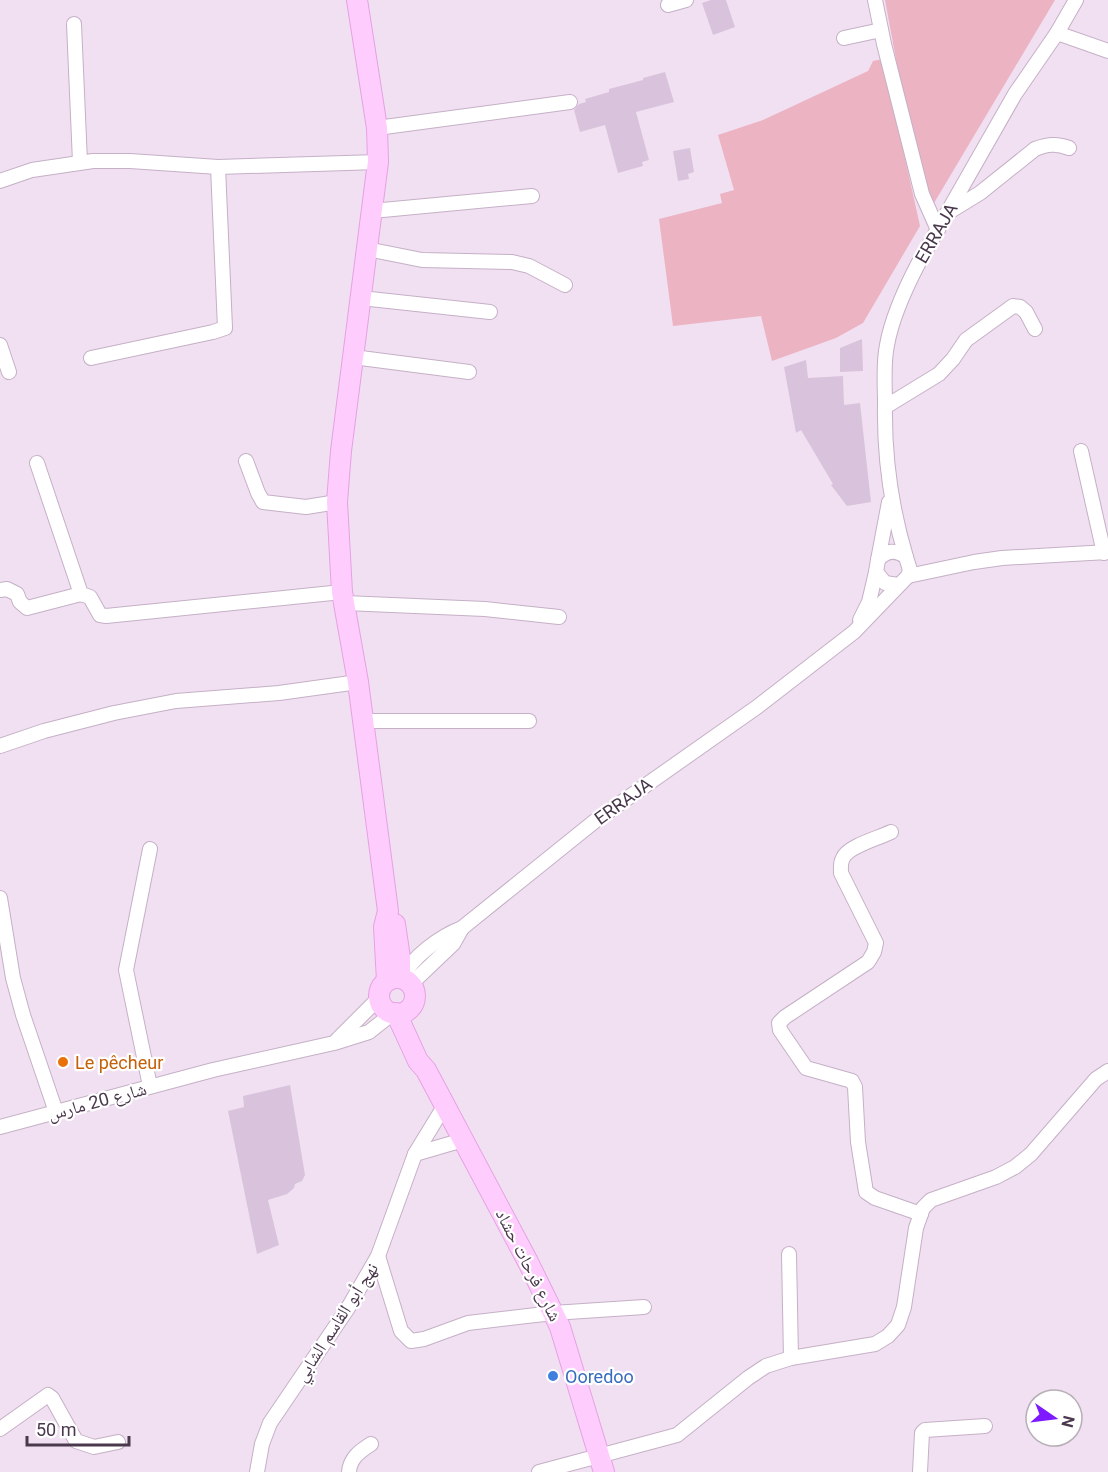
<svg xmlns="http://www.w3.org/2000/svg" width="1108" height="1472" font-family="Roboto,'Noto Naskh Arabic',sans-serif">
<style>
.residential{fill:#f1e0f2;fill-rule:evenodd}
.green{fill:#ecb3c2}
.building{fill:#d9c3dc}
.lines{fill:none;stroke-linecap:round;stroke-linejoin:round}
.street-casing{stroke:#c5b0c6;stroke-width:16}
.secondary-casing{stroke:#e5a1e3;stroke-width:22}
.street{stroke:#fff;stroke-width:14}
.secondary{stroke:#ffcdfd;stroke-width:20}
.food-dot{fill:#e8710a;stroke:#fff;stroke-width:2}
.shop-dot{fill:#3f7fe0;stroke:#fff;stroke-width:2}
.labels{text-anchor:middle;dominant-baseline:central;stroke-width:4.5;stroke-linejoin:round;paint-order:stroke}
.street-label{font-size:18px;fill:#4a384c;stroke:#fff}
.food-label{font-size:18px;fill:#c56008;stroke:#fff;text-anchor:start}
.shop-label{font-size:18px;fill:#366cbe;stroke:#fff;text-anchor:start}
</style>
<rect width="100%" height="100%" fill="#f6ecf6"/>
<path class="residential" d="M0 0H1108V1472H0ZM1036 1400H1072V1436H1036Z"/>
<g class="green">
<path d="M885 0H1055L934 203 928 198 900 81Z"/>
<path d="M883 59 920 226 863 323 836 338 772 361 761 316 673 326 659 219 722 203 720 194 734 190 718 135 763 120 868 71 873 61Z"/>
</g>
<g class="building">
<path d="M711 0H726L735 27 713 35 702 3Z"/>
<path d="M665 72 674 102 636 112 649 160 642 162 643 166 618 173 605 125 580 132 574 110 579 104 586 102 585 99 609 92V89L643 80V78Z"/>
<path d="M690 148 694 172 688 174 689 179 678 181 673 151Z"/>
<path d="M862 339 863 371 840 372V348Z"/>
<path d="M806 360 808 378 843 376 844 405 860 403 871 502 847 506 831 485 833 484 801 430 796 433 784 367Z"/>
<path d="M290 1085 305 1175 302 1181 295 1184 294 1188 287 1194 268 1200 279 1245 257 1254 228 1111 244 1107 243 1096Z"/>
</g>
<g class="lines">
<g class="street-casing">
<g id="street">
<path d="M875 0 884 44 922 194 938 230"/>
<path d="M668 5 686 0"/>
<path d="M74 24 80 162"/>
<path d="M1057 33 1108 51"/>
<path d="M844 38 881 30"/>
<path d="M377 128 570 102"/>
<path d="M0 181 32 170 93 161H130L218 167 378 162"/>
<path d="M372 211 532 196"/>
<path d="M949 212 980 193 1035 149C1047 144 1057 143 1069 148"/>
<path d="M367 249 422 260 512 262 529 266 565 285"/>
<path d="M361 298 490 312"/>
<path d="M0 345 9 372"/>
<path d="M353 357 469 372"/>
<path d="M91 358 213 332 225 328 218 167"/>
<path d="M885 407 939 374 953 359 966 340 1013 306 1020 307 1026 312 1035 329"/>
<path d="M1081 451 1104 553"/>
<path d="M246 461 258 493 263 502 306 507 337 502"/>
<path d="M37 463 81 594 90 597 100 615 106 616 342 592"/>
<path d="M906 557C891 507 884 457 885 404 885 385 883 364 887 345 892 317 905 289 918 264L1015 94 1057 33 1076 0"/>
<path d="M878 560 889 502"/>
<path d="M908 576 974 562 1002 558 1108 552"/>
<path d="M0 590 7 589 17 594 20 602 27 608 81 594"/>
<path d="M345 603 485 609 559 617"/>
<path d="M860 620 869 602 876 572"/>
<path d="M363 721H529"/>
<path d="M0 746 44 731 114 713 176 701 279 693 358 682"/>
<path d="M891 832C879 838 848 846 843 858 840 863 841 868 841 873L876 943 874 952 868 962 785 1017 779 1023 780 1030 806 1068 852 1081 855 1087 858 1142 866 1192 875 1198 921 1214"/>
<path d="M150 849 126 970 150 1086"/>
<path d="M0 898 13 978 23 1015 56 1112"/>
<path d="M402 979C411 957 441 936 462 928L595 821 757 707 854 632 908 576 910 570 906 557C896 549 886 550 878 560L876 572 885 583 898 585"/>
<path d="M411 984 453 944 462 928"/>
<path d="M337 1040 379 998"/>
<path d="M0 1127 213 1070 334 1043 369 1032 393 1013"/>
<path d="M415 1154 463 1140"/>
<path d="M789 1254 791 1358"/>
<path d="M378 1256 401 1331 411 1341 424 1339 468 1323 553 1313 644 1307"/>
<path d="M0 1429 48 1395 52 1398 76 1441 94 1447 118 1442"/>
<path d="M257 1472 262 1444 270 1423 348 1308 378 1256 415 1154 445 1105"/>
<path d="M349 1472C350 1458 360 1451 371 1444"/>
<path d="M539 1472 677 1435 748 1378 766 1366 791 1358 875 1344 888 1336 898 1325 904 1307 916 1228 923 1208 931 1200 996 1177 1015 1167 1031 1154 1096 1079 1108 1071"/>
<path d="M920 1472 922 1433 925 1430 985 1426"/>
</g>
</g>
<g class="secondary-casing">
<g id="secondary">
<path d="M357 0 377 128 378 162 341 451 337 502 342 592 358 682 388 911 384 927 387 981"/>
<path d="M395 924 400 958V978"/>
<circle cx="397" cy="996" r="18"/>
<path d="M396 1013 418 1061 426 1070 528 1262 560 1327 604 1472"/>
</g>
</g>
<use href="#street" class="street"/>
<use href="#secondary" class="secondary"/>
</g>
<circle class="food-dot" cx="63" cy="1062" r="6"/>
<circle class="shop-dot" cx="553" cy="1376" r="6"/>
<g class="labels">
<g class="street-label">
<text transform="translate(936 233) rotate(-60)">ERRAJA</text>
<text transform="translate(623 801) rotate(-36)">ERRAJA</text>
<text transform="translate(97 1101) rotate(-15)">شارع 20 مارس</text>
<text transform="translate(529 1265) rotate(63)">شارع فرحات حشاد</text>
<text transform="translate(336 1322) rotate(-57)">نهج أبو القاسم الشابي</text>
</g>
<g class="food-label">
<text x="75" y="1062">Le pêcheur</text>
</g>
<g class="shop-label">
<text x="565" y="1376">Ooredoo</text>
</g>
</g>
<g transform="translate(1054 1418) rotate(104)"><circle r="28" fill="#ffffff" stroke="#b7afb7" stroke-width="1.5"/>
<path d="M0-4.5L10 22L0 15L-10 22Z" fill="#7d1aff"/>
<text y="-9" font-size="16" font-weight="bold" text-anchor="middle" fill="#4a384c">N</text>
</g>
<path d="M27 1436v9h102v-9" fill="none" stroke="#4a384c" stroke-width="3"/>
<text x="36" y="1436" font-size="18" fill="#4a384c" stroke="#ffffff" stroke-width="4.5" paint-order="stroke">50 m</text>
</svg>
